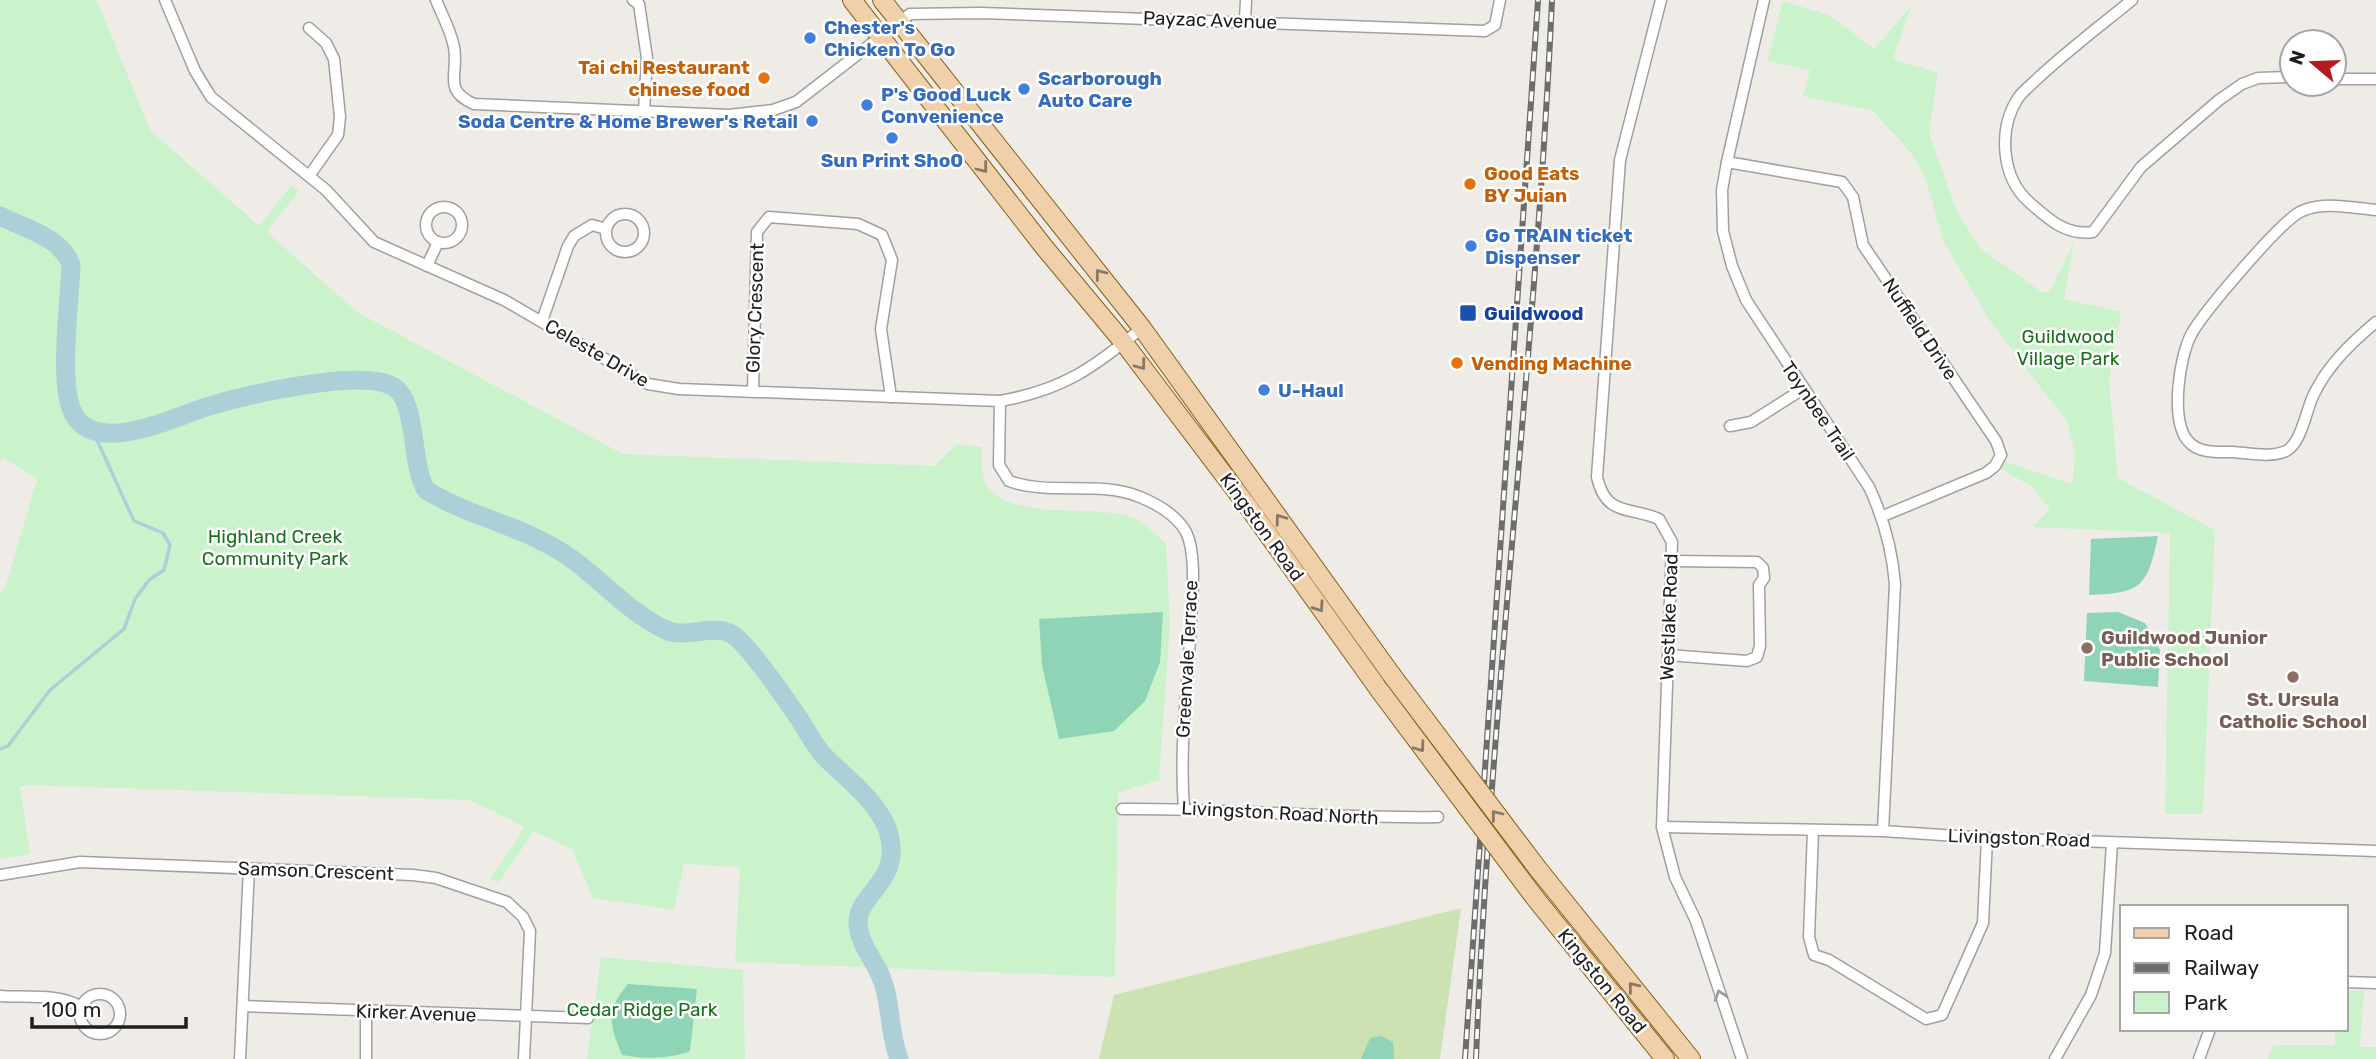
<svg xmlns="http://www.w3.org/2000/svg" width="2376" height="1059" font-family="Rubik,sans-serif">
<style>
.grass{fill:#cce2b3}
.park{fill:#caf3cc}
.pitch{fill:#8fd4b7}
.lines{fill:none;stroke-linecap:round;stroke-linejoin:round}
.stream{stroke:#adcfd7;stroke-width:3.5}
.river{stroke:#adcfd7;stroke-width:19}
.minor-casing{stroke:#a0a0a0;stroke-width:13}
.primary-casing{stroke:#875d13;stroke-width:20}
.minor{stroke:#fff;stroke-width:10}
.primary{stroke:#f0d0aa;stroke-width:18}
.rail-casing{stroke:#6d6d6d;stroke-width:6}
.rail{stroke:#fff;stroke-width:3.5;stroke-dasharray:10;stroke-linecap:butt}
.primary-bridge-casing{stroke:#875d13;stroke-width:20;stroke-linecap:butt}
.primary-bridge{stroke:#f0d0aa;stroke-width:18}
.oneway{stroke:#887864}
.oneway2{stroke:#9a9a9a}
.shop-dot{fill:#3f7fe0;stroke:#fff;stroke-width:2.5}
.food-dot{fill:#e8710a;stroke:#fff;stroke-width:2.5}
.transit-dot{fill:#1a4fb4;stroke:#fff;stroke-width:2.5}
.education-dot{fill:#8d6e63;stroke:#fff;stroke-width:2.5}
.labels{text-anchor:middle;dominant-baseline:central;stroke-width:5;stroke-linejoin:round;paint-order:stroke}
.street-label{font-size:19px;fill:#1f1f1f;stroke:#fff}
.shop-label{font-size:19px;font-weight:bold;fill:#366cbe;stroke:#fff;text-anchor:start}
.food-label{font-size:19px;font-weight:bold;fill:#c56008;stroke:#fff;text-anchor:start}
.transit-label{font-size:19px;font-weight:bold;fill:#164399;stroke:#fff;text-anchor:start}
.park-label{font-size:19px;fill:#1a711e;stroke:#fff}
.education-label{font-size:19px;font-weight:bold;fill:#785e54;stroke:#fff;text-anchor:start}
</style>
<rect width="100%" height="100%" fill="#efece7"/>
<path class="grass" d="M1461 908 1440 1059H1099L1114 995Z"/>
<g class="park">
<path d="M0 0H97L150 130 259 226 292 185 299 191 267 232 357 312 623 454 935 466 957 444 982 447C982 460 980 479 989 489 1018 521 1093 504 1132 517 1143 521 1156 535 1166 543L1170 626 1159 780 1118 793 1115 977 735 962 740 867 684 864 674 910 593 898 573 850 534 831 499 882 490 879 525 827 470 800 27 785 20 787 30 854 0 859V593L6 585 37 479 4 458 0 461Z"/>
<path d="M1783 1 1829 15 1874 49 1911 6 1893 59 1938 73 1929 133 1957 212 1981 249 2042 292 2050 291 2074 242 2064 299 2121 312 2109 381 2118 478 2215 530 2203 814H2165L2170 533 2032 527 2050 509 2032 487 1997 466 2002 461 2072 484 2075 455 2067 422 1988 318 1943 240 1925 178 1912 154 1873 111 1803 96 1810 70 1767 61Z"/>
<path d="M601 957 743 970 745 1059H587Z"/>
<path d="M2346 990 2364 991 2360 1047H2376V1059H2268L2273 1045H2335V1029H2346Z"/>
</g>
<g class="pitch">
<path d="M2158 536C2147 587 2142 593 2089 595L2091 539Z"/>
<path d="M1163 612 1160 662 1145 701 1114 731 1059 739 1042 665 1039 619Z"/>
<path d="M2118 612 2145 623 2160 650 2158 687 2084 681 2087 613Z"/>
<path d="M628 984 697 989 690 1051C671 1059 642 1059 622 1055 609 1022 605 1012 628 984Z"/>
<path d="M1381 1036 1393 1042 1394 1059H1361L1370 1038Z"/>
</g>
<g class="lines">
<path class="stream" d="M0 749 8 746 50 690 124 629 135 599 149 580 164 570 170 545 163 533 134 521 92 429"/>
<path class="river" d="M0 216C26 229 61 237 71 265 70 302 58 382 73 413 95 457 175 417 206 407 242 396 363 367 394 387 418 403 410 463 426 490 471 518 525 526 569 557 602 580 629 613 666 630 687 640 718 620 737 638 754 653 785 698 798 717 807 730 814 746 825 757 845 777 876 800 887 828 906 881 856 893 858 924 859 944 874 959 881 977 892 1003 888 1030 899 1059"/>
<g class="minor-casing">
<g id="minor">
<path d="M165 0 195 71 211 97 326 190 374 242 504 300 648 384 679 389 1000 401C1063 390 1093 368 1142 328"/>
<path d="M436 0C442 15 451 31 454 47 459 74 442 90 474 104L729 115 773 110 796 102 910 14 981 13 1485 31 1495 25 1500 0"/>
<path d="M633 0 639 4 647 58 644 111"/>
<path d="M1661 0 1620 160 1597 477C1606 517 1629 506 1659 519L1672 542 1662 827 1675 877 1696 921 1742 1059"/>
<path d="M1764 0 1727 162 1722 190 1723 231 1732 266 1746 300 1869 487C1884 519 1892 548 1895 584L1883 831"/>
<path d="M2132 0C2100 26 2067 51 2037 79 2031 85 2023 91 2018 98 1998 129 2001 177 2029 202 2048 219 2066 236 2093 232L2141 167 2219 100 2242 84 2258 78 2292 77"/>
<path d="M1245 21 1246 0"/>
<path d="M2334 79H2376"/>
<path d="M1727 162 1842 182 1853 197 1863 245 1996 441 2001 455 1995 466 1986 473 1883 516"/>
<path d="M309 176 338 135 340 117 334 59 326 43 309 28"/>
<circle cx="444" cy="225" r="18"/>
<path d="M2376 210C2353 208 2324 201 2302 211 2282 219 2204 312 2192 333 2179 356 2170 420 2188 441 2199 454 2218 452 2233 452 2248 453 2272 458 2286 451 2302 443 2306 409 2314 394 2328 365 2351 343 2376 322"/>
<circle cx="625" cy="233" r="19"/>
<path d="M427 266 438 242"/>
<path d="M542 321 568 246 574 236 592 225 606 229"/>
<path d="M753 391 757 232 769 217 858 224 882 235 892 260 881 329 891 397"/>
<path d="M1000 401 999 465 1009 481C1051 496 1098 480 1140 497 1157 504 1177 516 1186 532 1197 554 1192 599 1191 622 1188 684 1179 746 1184 808"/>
<path d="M1730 426 1751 422 1803 389"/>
<path d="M1668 655 1747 661 1757 657 1760 646 1759 585 1764 578 1763 568 1757 562 1672 561"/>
<path d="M1122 809C1227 808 1332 819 1438 817"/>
<path d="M1662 827 1883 831 1987 838 2376 851"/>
<path d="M1813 831 1809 937 1814 955 1829 960 1926 1019 1942 1015 1983 923 1987 838"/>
<path d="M0 875 80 862 413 875 436 878 507 902 523 917 530 931 524 1059"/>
<path d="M2346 982 2376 983"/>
<circle cx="100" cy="1014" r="20"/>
<path d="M0 996C25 998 60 993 81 1007"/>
<path d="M243 1006 588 1018"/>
<path d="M240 1059 249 868"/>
<path d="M366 1059V1011"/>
<path d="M2055 1059 2091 995 2105 953 2112 843"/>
<path d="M2199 1059 2210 1029"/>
</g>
</g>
<g class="primary-casing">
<g id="primary">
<path d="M852 0 1044 247 1124 343 1249 508 1380 691"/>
<path d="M882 0 1142 328 1391 674"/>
<path d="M1538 869 1691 1059"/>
<path d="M1535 898 1665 1059"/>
</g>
</g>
<use href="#minor" class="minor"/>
<use href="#primary" class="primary"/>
<g class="rail-casing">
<g id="rail">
<path d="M1465 1059 1538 0"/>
<path d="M1476 1059C1490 705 1536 354 1552 0"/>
</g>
</g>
<use href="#rail" class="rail"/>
<g class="primary-bridge-casing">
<g id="primary-bridge">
<path d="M1391 674 1538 869"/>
<path d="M1380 691 1535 898"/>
</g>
</g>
<use href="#primary-bridge" class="primary-bridge"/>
</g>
<defs><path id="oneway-chevron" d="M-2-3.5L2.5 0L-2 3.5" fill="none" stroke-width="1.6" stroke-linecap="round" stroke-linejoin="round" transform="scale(1.75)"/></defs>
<g class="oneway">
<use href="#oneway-chevron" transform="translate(983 168) rotate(52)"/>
<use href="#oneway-chevron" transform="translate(1100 274) rotate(-128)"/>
<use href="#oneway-chevron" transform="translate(1141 365) rotate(53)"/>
<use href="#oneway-chevron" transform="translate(1280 519) rotate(-126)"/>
<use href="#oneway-chevron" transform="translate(1319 607) rotate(55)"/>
<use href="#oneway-chevron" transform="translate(1420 747) rotate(54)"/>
<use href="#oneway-chevron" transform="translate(1496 815) rotate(-128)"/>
<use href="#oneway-chevron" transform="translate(1633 987) rotate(-129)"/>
</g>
<use class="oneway2" href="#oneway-chevron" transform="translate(1720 995) rotate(-109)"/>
<g class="shop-dot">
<circle cx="810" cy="38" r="7"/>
<circle cx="1024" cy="89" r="7"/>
<circle cx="867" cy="105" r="7"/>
<circle cx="812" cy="121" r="7"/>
<circle cx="892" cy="138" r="7"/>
<circle cx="1471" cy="246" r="7"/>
<circle cx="1264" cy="390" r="7"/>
</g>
<g class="food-dot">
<circle cx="764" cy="78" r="7"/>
<circle cx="1470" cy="184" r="7"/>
<circle cx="1457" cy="363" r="7"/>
</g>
<rect class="transit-dot" x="1459" y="304" width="18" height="18" rx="3.5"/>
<g class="education-dot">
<circle cx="2087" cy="648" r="7"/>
<circle cx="2293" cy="677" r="7"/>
</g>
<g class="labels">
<g class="street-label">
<text transform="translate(1210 20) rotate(2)">Payzac Avenue</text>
<text transform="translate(755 308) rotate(-88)">Glory Crescent</text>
<text transform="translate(1920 329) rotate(56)">Nuffield Drive</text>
<text transform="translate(597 353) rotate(30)">Celeste Drive</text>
<text transform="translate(1818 411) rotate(56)">Toynbee Trail</text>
<text transform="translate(1262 527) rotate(54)">Kingston Road</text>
<text transform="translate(1669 617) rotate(-88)">Westlake Road</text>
<text transform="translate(1187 659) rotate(-87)">Greenvale Terrace</text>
<text transform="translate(1280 813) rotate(3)">Livingston Road North</text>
<text transform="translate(2019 838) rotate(2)">Livingston Road</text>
<text transform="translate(316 871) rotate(2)">Samson Crescent</text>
<text transform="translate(1602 981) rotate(51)">Kingston Road</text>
<text transform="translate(416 1013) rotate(2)">Kirker Avenue</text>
</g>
<g class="shop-label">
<text x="824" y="27">Chester's<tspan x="824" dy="22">Chicken To Go</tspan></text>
<text x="1038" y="78">Scarborough<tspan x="1038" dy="22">Auto Care</tspan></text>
<text x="881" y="94">P's Good Luck<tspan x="881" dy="22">Convenience</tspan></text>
<text x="798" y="121" text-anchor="end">Soda Centre &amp; Home Brewer's Retail</text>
<text x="892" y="160" text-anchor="middle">Sun Print Sho0</text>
<text x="1485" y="235">Go TRAIN ticket<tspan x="1485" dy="22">Dispenser</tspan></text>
<text x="1278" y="390">U-Haul</text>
</g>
<g class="food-label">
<text x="750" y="67" text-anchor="end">Tai chi Restaurant<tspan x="750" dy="22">chinese food</tspan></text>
<text x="1484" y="173">Good Eats<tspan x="1484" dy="22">BY Juian</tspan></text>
<text x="1471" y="363">Vending Machine</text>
</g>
<g class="transit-label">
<text x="1484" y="313">Guildwood</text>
</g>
<g class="park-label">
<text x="2068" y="336">Guildwood<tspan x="2068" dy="22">Village Park</tspan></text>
<text x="275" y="536">Highland Creek<tspan x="275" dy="22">Community Park</tspan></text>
<text x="642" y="1009">Cedar Ridge Park</text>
</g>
<g class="education-label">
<text x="2101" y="637">Guildwood Junior<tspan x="2101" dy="22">Public School</tspan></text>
<text x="2293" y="699" text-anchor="middle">St. Ursula<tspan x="2293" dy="22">Catholic School</tspan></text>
</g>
</g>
<rect x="2120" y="905" width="228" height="126" fill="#ffffff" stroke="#a5a5a5" stroke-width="2"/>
<rect x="2134" y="928" width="35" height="10" fill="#f0d0aa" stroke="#a5a5a5" stroke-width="2"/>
<text x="2184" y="940" font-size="21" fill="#1f1f1f">Road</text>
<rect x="2134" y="963" width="35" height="10" fill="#6d6d6d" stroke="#a5a5a5" stroke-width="2"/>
<text x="2184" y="975" font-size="21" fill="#1f1f1f">Railway</text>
<rect x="2134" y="992" width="35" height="21" fill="#caf3cc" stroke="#a5a5a5" stroke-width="2"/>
<text x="2184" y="1010" font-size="21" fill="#1f1f1f">Park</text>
<g transform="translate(2313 63) rotate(289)"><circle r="33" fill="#ffffff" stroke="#a5a5a5" stroke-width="2"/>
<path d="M0-5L12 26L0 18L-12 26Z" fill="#b51a1f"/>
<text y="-10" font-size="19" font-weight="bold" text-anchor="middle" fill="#1f1f1f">N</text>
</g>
<path d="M32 1017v10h154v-10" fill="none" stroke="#1f1f1f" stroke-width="3.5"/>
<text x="42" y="1017" font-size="21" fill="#1f1f1f" stroke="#ffffff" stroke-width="5" paint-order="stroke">100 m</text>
</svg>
